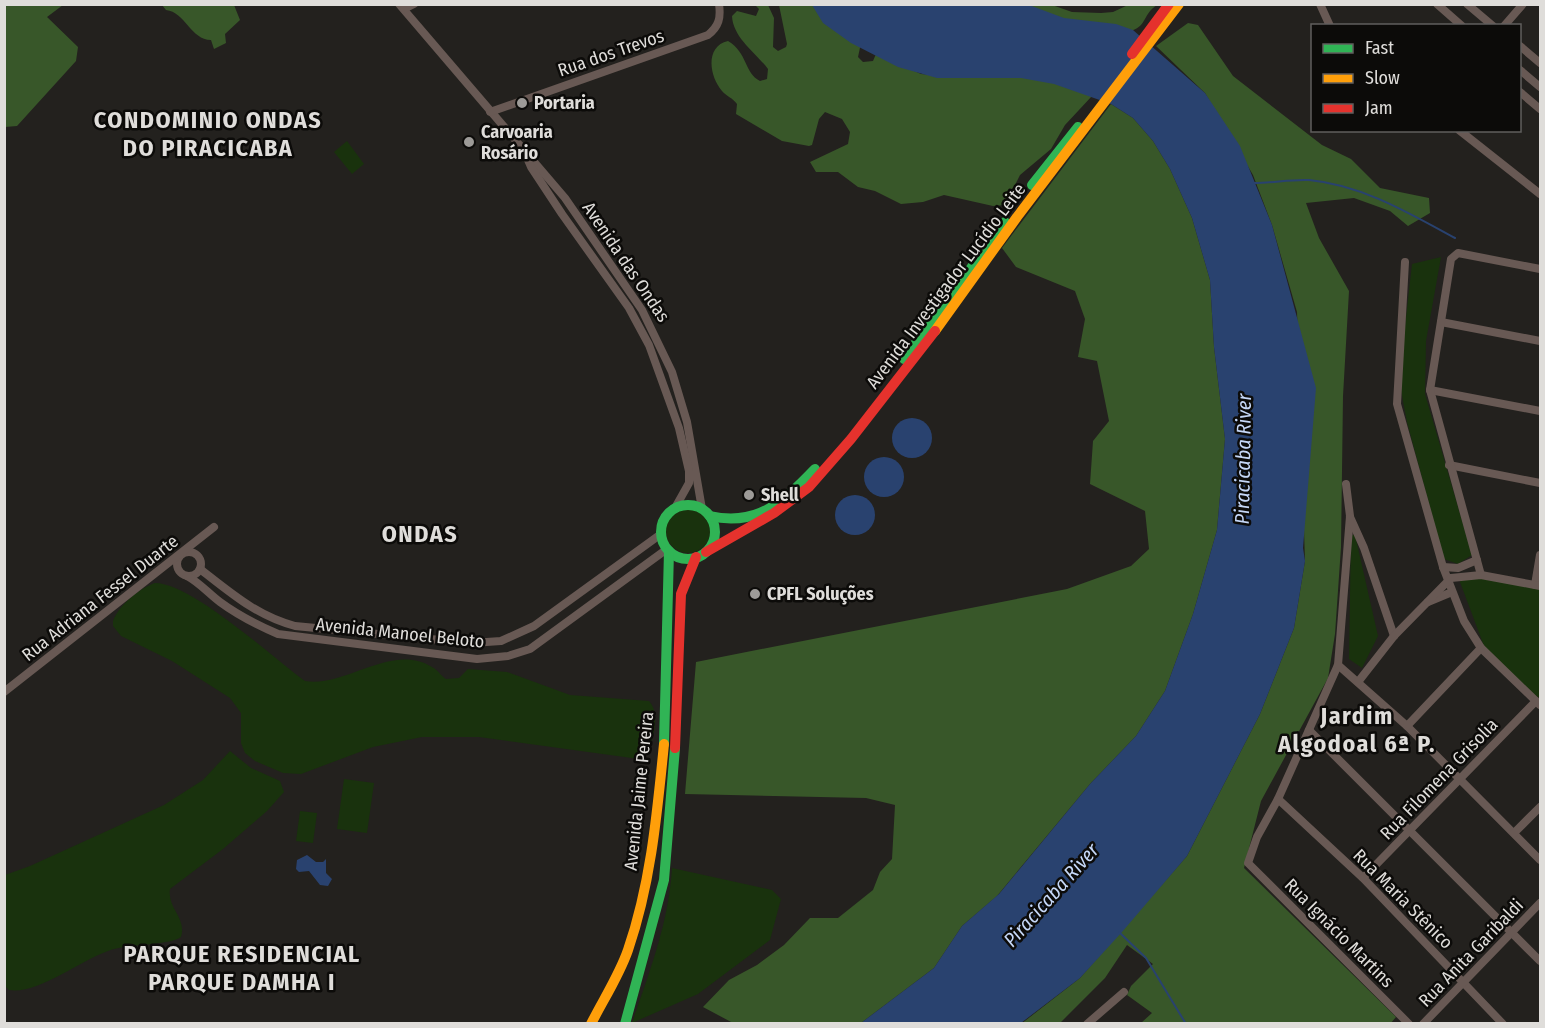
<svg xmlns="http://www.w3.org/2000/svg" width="1545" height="1028" font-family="'Fira Sans Condensed',sans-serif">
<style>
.green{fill:#19320d}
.forest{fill:#385729}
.water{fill:#29426f}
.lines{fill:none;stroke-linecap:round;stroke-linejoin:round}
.stream{stroke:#29426f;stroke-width:2}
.street{stroke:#685954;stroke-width:8}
.fast{stroke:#30b455;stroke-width:10}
.slow{stroke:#ff9f0a;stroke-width:10}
.jam{stroke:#e5322d;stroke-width:10}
.poi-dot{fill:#9d9b98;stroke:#0c0b09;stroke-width:2}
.labels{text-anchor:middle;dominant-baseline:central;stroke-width:5;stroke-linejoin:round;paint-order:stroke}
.street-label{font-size:18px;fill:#dfddda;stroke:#0c0b09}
.poi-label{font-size:18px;font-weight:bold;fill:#dfddda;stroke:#0c0b09;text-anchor:start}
.water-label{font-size:20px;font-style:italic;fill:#c6d8f8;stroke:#0c0b09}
.district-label{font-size:24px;font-weight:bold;letter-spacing:1.5px;fill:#dfddda;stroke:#0c0b09}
</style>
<rect width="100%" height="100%" fill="#23211e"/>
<g class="green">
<path d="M347 141 364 164 352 174 334 152Z"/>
<path d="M1441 257 1426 341 1425 394 1472 555 1458 564 1444 559 1407 422 1399 380 1412 264Z"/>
<circle cx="688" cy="531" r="22"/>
<path d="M1351 535H1355L1378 636 1362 668 1349 659Z"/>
<path d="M1480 578 1540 589V697H1536L1484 646 1460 582 1461 579Z"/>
<path d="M155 583C192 583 273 658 305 681 345 688 392 642 432 667 438 670 441 676 446 679L459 678 468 669 507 672 570 695 649 701C662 715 652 744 644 759H639L479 737H422L373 747 301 774 283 773 255 761 245 753 241 743V713L230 698 172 661 121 636 113 626V621C119 605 140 588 155 583Z"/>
<path d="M230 751 251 768 280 781 284 792 267 811 223 849 170 889C167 908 187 918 181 937 169 946 128 943 108 951 80 961 36 995 9 990L4 985 5 875 30 866 164 805 203 780Z"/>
<path d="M344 779 374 783 367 833 337 829Z"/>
<path d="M300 811 317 813 313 843 296 841Z"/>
<path d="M672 868 772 890 781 899 770 940 698 994 632 1023C649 973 669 922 672 868Z"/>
</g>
<g class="forest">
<path d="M4 5H63L47 17 78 47 76 61 17 126 5 127Z"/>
<path d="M162 5H234L240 20 225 34 226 43 214 49 211 40C191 40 185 12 166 10Z"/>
<path d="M755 5H768L774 18 773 47 778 51 786 47 787 44 779 5H814L861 43 858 57 863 62 873 61 876 54 921 74 966 78 1030 73 1092 96 1065 125 1051 149 1020 175 1005 205 993 206 944 195 923 202 901 204 875 191 858 187 838 172H816L810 162 848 144 850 132 842 119 825 112 819 119 812 145 809 146 782 141 736 114 737 104C733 98 726 96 722 91 709 76 705 46 728 41 748 53 744 73 760 81L767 79 768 69C756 53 733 38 732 16L737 11 756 16 759 9Z"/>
<path d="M995 5H1052L1072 12 1101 13 1113 12 1128 5H1157C1141 15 1148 30 1124 32Z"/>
<path d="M1188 23 1198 25 1233 76 1322 145 1351 159 1380 188 1429 198 1430 213 1408 226 1390 211 1354 198 1306 203 1319 238 1349 291 1343 396 1341 547 1335 634 1328 678 1261 801 1244 868 1396 1017 1390 1024 1141 1023 1152 1013 1127 995 1131 986 1153 964 1127 945 1105 978 1060 1023 1021 1024 1080 978 1187 856 1260 714 1294 628 1305 561 1297 312 1272 225 1253 175 1205 93 1156 46Z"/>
<path d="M1111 104 1133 118 1153 141 1170 169 1192 218 1210 280 1214 347 1225 439 1217 530 1193 614 1165 691 1136 736 1090 784 997 896 962 926 934 968 861 1023H733L703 1007 729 980 757 965 784 945 810 918H838L873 890 880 872 892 859 895 805 866 798 685 794 696 662 1067 589 1131 566 1149 549 1145 511 1090 484 1093 441 1109 421 1097 361 1078 357 1085 319 1075 291 1016 267 1002 248Z"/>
</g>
<g class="water">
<path d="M812 5H1029L1064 18 1116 24 1133 30 1205 93 1240 146 1272 225 1316 388 1303 548 1305 561 1294 628 1260 714 1187 856 1122 932 1080 978 1021 1023H861L934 968 962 926 999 894 1090 784 1136 736 1165 691 1193 614 1217 530 1225 439 1214 347 1210 280 1192 218 1170 169 1153 141 1133 118 1111 104 1054 84 1021 78H937L898 67 851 43 823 23Z"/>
<circle cx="912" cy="438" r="20"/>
<circle cx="884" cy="477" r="20"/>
<circle cx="855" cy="515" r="20"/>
<path d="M307 855 316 862H323L326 859V873L332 879 328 886 320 885 309 871 299 872 296 869 297 860Z"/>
</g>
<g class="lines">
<g class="stream">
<path d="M1254 183C1272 183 1292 179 1309 180 1362 185 1409 213 1455 238"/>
<path d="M1119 932 1146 958 1186 1024"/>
</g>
<g class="street">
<path d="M399 4 565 198 642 310 672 372 687 422 702 509"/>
<path d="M1320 4 1330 26"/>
<path d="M1437 4 1462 26"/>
<path d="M1467 4 1493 26"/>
<path d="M404 9 414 4"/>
<path d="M1504 26 1523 4"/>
<path d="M1520 46 1540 63"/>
<path d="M1520 70 1540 87"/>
<path d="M1520 92 1540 109"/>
<path d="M490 112 708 35C719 26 721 18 719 4"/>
<path d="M1459 130 1540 194"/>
<path d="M525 153 531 167 562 214 629 308 649 345 679 428 689 471V483L675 508"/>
<path d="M1405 262 1397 404 1443 567 1464 621 1481 648 1540 705"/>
<path d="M1441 322 1540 341"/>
<path d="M1430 390 1540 411"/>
<path d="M1449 465 1540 483"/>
<path d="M1346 484 1350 516 1338 665 1278 799 1257 837 1248 863 1409 1024"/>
<path d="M1350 517 1364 548 1394 636"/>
<circle cx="189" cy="564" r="12"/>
<path d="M1443 567 1458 568 1477 560"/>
<path d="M200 569C231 593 257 616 295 626L472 643 501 641 534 626 661 534"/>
<path d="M1481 575 1430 390 1451 259 1458 253 1540 269"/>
<path d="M187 576C200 583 208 593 220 602 239 616 257 625 278 634L477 659 508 656 530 649 667 549"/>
<path d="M1535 585 1540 555"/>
<path d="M1428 602 1452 592"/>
<path d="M1338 665 1407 726 1540 860"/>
<path d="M1358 682 1394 636 1451 578 1481 575 1540 586"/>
<path d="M4 692 214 527"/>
<path d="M1407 726 1481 648"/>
<path d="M1309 730 1540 961"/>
<path d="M1278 799 1363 878 1503 1024"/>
<path d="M1514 833 1540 807"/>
<path d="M1363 878 1536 701"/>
<path d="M1087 1024 1124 992"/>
<path d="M1423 1024 1540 903"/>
</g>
<g class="fast">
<path d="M1032 185 1078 127"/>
<path d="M904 359 1005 222"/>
<circle cx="688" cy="532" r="27"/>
<path d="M710 516C758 527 784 501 815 469"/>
<path d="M664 744 669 551"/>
<path d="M625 1024 664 880 675 748"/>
</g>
<g class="slow">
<path d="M935 331 1017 217 1179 4"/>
<path d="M591 1024C603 1000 619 976 628 950 651 883 657 814 664 744"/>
</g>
<g class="jam">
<path d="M1132 54 1169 4"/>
<path d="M706 552 774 513 809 487 851 439 935 331"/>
<path d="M675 748 681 594 696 557"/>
</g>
</g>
<g class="poi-dot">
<circle cx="522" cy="103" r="6"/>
<circle cx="469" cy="142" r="6"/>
<circle cx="749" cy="495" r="6"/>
<circle cx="755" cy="594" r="6"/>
</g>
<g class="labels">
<g class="street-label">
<text transform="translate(611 53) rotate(-19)">Rua dos Trevos</text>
<text transform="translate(626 262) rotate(56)">Avenida das Ondas</text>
<text transform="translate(946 286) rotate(-53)">Avenida Investigador Lucídio Leite</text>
<text transform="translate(100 598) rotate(-38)">Rua Adriana Fessel Duarte</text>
<text transform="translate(400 633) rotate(6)">Avenida Manoel Beloto</text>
<text transform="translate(1439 779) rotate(-46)">Rua Filomena Grisolia</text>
<text transform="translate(639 791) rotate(-84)">Avenida Jaime Pereira</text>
<text transform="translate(1403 899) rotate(45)">Rua Maria Stênico</text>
<text transform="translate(1339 933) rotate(45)">Rua Ignácio Martins</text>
<text transform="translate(1471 953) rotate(-46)">Rua Anita Garibaldi</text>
</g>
<g class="poi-label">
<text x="534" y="103">Portaria</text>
<text x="481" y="132">Carvoaria<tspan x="481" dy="21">Rosário</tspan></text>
<text x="761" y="495">Shell</text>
<text x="767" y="594">CPFL Soluções</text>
</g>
<g class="water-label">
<text transform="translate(1243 459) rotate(-89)">Piracicaba River</text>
<text transform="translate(1051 895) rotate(-48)">Piracicaba River</text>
</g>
<g class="district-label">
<text x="208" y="120">CONDOMINIO ONDAS<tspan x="208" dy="28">DO PIRACICABA</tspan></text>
<text x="420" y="534">ONDAS</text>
<text x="1357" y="716">Jardim<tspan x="1357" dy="28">Algodoal 6ª P.</tspan></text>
<text x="242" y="954">PARQUE RESIDENCIAL<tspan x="242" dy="28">PARQUE DAMHA I</tspan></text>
</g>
</g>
<rect width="1545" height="1028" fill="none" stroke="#dfddda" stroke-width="12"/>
<rect x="1311" y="24" width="210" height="108" fill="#0c0b09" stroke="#605f5d" stroke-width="1.5"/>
<rect x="1323" y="44" width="30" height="9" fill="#30b455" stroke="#605f5d" stroke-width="1.5"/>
<text x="1365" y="54" font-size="18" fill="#dfddda">Fast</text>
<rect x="1323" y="74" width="30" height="9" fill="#ff9f0a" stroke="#605f5d" stroke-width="1.5"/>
<text x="1365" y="84" font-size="18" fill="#dfddda">Slow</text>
<rect x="1323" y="104" width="30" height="9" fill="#e5322d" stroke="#605f5d" stroke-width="1.5"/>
<text x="1365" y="114" font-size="18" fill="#dfddda">Jam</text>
</svg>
